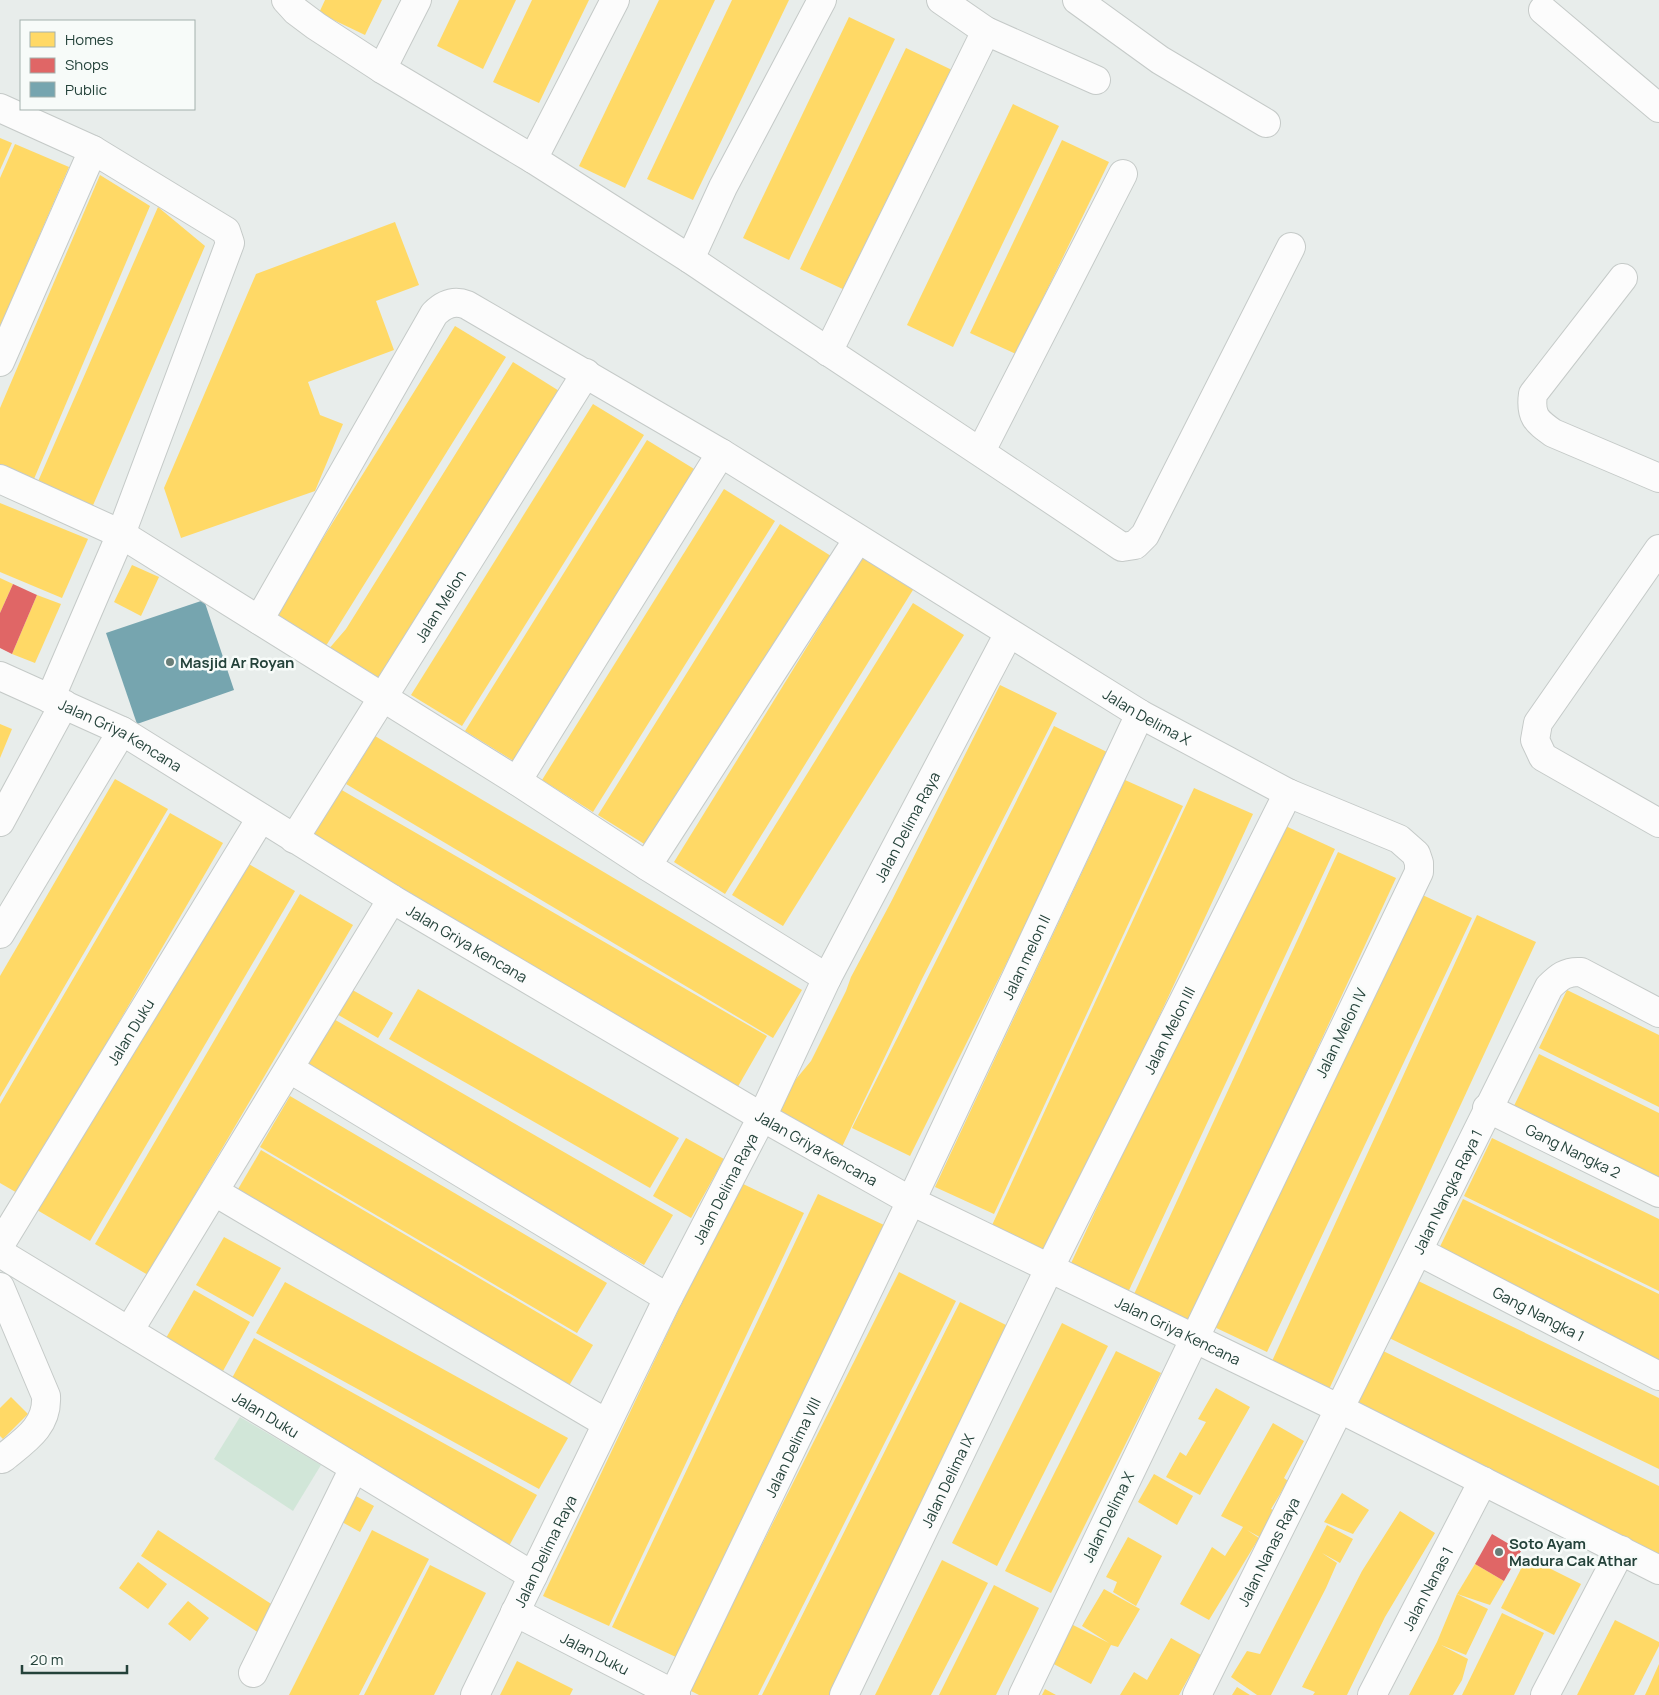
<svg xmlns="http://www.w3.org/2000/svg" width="1659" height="1695" font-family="Manrope,sans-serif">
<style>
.green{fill:#d1e6d8}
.homes{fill:#ffd966}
.shops{fill:#e06666}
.public{fill:#76a5af}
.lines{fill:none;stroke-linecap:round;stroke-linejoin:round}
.minor-casing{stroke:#c5cac8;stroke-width:30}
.minor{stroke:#fcfcfc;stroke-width:28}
.poi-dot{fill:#697e78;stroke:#f7fbf9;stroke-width:2}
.labels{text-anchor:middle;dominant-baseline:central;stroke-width:5;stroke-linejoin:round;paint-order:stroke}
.street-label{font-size:15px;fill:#24423a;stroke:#f7fbf9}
.poi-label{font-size:15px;font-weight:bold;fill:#24423a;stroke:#f7fbf9;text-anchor:start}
</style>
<rect width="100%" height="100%" fill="#e8edeb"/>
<path class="green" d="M240 1417 321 1465 293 1511 214 1459Z"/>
<g class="homes">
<path d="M325 0H382L365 35 319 13Z"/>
<path d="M459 0H516L483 69 437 46Z"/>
<path d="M532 0H589L539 103 493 82Z"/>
<path d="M659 0H715L625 188 579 166Z"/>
<path d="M732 0H789L693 200 647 179Z"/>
<path d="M849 17 895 39 789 260 743 238Z"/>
<path d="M906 48 952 70 847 291 800 269Z"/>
<path d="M1013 104 1059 126 953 347 907 325Z"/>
<path d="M0 138 12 143 0 170Z"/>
<path d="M1062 140 1109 162 1016 354 970 333Z"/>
<path d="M15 144 69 167 0 327V178Z"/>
<path d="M100 175 150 206 34 479 0 464V408Z"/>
<path d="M158 207 205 246 91 510 36 486Z"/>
<path d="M395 222 419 285 376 301 394 350 308 382 320 415 343 424 315 491 181 538 164 488 256 274Z"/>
<path d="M455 326 506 357 324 649 274 617Z"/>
<path d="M513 362 564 394 379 690 321 658 346 629Z"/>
<path d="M593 404 644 435 462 726 411 695Z"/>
<path d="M647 440 699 472 517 763 465 731Z"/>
<path d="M724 489 775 521 593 812 542 780Z"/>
<path d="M0 503 88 539 62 598 0 572Z"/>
<path d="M780 524 831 556 649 847 598 815Z"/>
<path d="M865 553 916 585 725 894 674 862Z"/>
<path d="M132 565 159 577 141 616 114 602Z"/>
<path d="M0 578 13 584 0 613Z"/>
<path d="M37 595 61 604 35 663 12 654Z"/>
<path d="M913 603 964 635 783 926 732 895Z"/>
<path d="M1000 685 1057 713 921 981 841 1149 772 1108 811 1061 846 991 851 977 891 902Z"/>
<path d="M0 724 12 729 0 758Z"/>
<path d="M1054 726 1111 754 910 1156 852 1128Z"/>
<path d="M375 736 802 990 773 1038 346 784Z"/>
<path d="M115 779 168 809 0 1097V976Z"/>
<path d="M1125 780 1183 806 994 1214 935 1187Z"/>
<path d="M1194 788 1253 814 1045 1263 987 1236Z"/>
<path d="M340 789 767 1036 736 1090 308 843Z"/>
<path d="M170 813 223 843 19 1194 0 1183V1104Z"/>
<path d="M1277 822 1335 849 1124 1301 1066 1274Z"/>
<path d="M1338 852 1396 878 1187 1331 1129 1305Z"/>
<path d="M242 860 295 891 90 1241 37 1210Z"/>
<path d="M1414 891 1472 918 1267 1352 1210 1325Z"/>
<path d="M300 894 353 925 148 1275 95 1244Z"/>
<path d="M1477 915 1536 942 1325 1398 1267 1372Z"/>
<path d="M349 988 393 1013 378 1038 335 1013Z"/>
<path d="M418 989 679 1138 650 1188 389 1039Z"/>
<path d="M1567 990 1659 1035V1107L1539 1048Z"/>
<path d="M332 1018 673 1215 644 1265 303 1069Z"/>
<path d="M1539 1054 1659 1113V1184L1511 1112Z"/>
<path d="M290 1096 607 1283 577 1333 260 1147Z"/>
<path d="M686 1138 724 1159 691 1218 653 1196Z"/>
<path d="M1492 1138 1659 1219V1291L1464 1196Z"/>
<path d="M261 1150 593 1345 563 1396 231 1201Z"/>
<path d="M739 1182 804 1213 609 1626 543 1596Z"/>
<path d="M818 1194 884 1225 678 1658 612 1627Z"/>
<path d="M1463 1199 1659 1294V1366L1435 1257Z"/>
<path d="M224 1237 281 1268 253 1317 196 1285Z"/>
<path d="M899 1272 956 1301 758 1695H699L689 1690Z"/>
<path d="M1408 1276 1659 1398V1469L1381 1334Z"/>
<path d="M285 1282 568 1438 539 1489 256 1333Z"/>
<path d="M194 1290 250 1322 223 1371 166 1338Z"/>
<path d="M960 1302 1016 1330 833 1695H762Z"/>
<path d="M1062 1323 1108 1346 997 1566 952 1543Z"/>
<path d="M254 1338 537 1495 509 1546 226 1389Z"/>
<path d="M1373 1346 1659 1486V1558L1345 1404Z"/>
<path d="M1116 1351 1161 1373 1051 1593 1005 1571Z"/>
<path d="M1216 1388 1250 1407 1200 1495 1166 1477 1180 1452 1186 1456 1206 1422 1198 1419Z"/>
<path d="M11 1397 28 1414 3 1439 0 1436V1408Z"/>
<path d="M1273 1423 1304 1441 1284 1478 1288 1481 1271 1509 1279 1512 1263 1539 1247 1530 1259 1538 1209 1620 1180 1604 1212 1547 1225 1556 1243 1527 1221 1516Z"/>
<path d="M1154 1474 1193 1496 1177 1525 1138 1502Z"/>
<path d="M347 1491 374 1506 360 1532 333 1517Z"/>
<path d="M1342 1493 1369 1510 1353 1534 1324 1522Z"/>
<path d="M1400 1511 1435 1533 1385 1617 1347 1695H1313L1315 1692 1302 1687 1362 1571Z"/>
<path d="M1327 1525 1353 1539 1340 1563 1322 1553 1337 1563 1326 1588 1271 1695H1257L1231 1677 1247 1651 1260 1654Z"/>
<path d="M158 1530 279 1609 262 1635 141 1556Z"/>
<path d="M372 1530 429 1559 359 1695H289Z"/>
<path d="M1128 1537 1162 1556 1136 1606 1113 1592 1117 1582 1106 1577Z"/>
<path d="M1527 1557 1581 1584 1554 1635 1501 1608Z"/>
<path d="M942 1560 988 1583 964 1631 931 1695H875Z"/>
<path d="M138 1562 167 1584 148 1609 119 1588Z"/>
<path d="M1475 1564 1504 1581 1490 1605 1457 1594Z"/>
<path d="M430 1565 486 1593 434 1695H364Z"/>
<path d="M994 1585 1039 1608 1029 1629 996 1695H939Z"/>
<path d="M1104 1589 1140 1609 1118 1647 1111 1645 1091 1684 1050 1662 1071 1624 1109 1643 1082 1626Z"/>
<path d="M1457 1594 1488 1609 1466 1655 1441 1645 1468 1659 1462 1680 1453 1695H1409L1437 1642Z"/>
<path d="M188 1601 209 1618 190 1641 168 1624Z"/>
<path d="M1502 1613 1544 1633 1514 1695H1462Z"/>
<path d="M1615 1620 1659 1642V1646L1634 1695H1577Z"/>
<path d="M1171 1638 1201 1655 1179 1695H1120L1134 1672 1147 1680Z"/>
<path d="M517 1661 573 1689 570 1695H500Z"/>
<path d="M1659 1664V1695H1645L1650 1684Z"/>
<path d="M1237 1687 1250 1695H1232Z"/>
<path d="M1045 1689 1056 1695H1042Z"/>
</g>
<g class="shops">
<path d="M13 584 37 595 12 654 0 648V613Z"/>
<path d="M1492 1534 1521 1551 1504 1581 1475 1564Z"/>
</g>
<path class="public" d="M204 600 234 690 137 724 106 633Z"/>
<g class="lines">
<g class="minor-casing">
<g id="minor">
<path d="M286 0 296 11 316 26 382 69 533 159 690 259 723 187 822 0"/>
<path d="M941 0 986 31 1096 80"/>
<path d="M1077 0 1160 60 1266 123"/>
<path d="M1543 10 1659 108"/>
<path d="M382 69 417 0"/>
<path d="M0 108 93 150 226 231 230 243 121 534 50 699"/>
<path d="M533 159 615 0"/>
<path d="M690 259C833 356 979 450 1122 547L1135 545 1145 535 1291 247"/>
<path d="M1623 278 1533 394C1530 416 1536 421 1553 433L1659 478"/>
<path d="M828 352 986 31"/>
<path d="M0 362 93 150"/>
<path d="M981 451 1123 174"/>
<path d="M0 479 121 534 517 781 647 866 827 978"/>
<path d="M1659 549 1538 723 1535 740 1543 757 1659 823"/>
<path id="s1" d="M259 620 434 314C444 304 454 300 467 305L721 453 1140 714 1288 793 1399 839 1416 854 1419 863V872L1023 1695"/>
<path id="s2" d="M0 676 122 731 392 899 762 1117 911 1201 1338 1408 1659 1570"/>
<path d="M517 781 721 453"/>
<path d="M0 822 64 704"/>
<path id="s3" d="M294 839 586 373"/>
<path d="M647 866 858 539"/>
<path d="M0 934 122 731"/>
<path d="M290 1069 668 1298"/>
<path id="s4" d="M1487 1108 1659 1193"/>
<path d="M215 1192 606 1423"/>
<path id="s5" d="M0 1245 261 818"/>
<path id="s6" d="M1418 1251 1659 1376"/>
<path id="s7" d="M0 1253 533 1576"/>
<path d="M0 1287 46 1396C48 1427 24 1441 2 1459"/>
<path d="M129 1331 392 899"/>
<path id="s8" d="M515 1612 676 1695"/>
<path d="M253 1673 354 1468"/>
<path id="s9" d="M475 1695 668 1298 762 1117 827 978 1009 633"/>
<path id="s10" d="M673 1695 911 1201 1140 714"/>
<path id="s11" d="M844 1695 1050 1267 1288 793"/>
<path id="s12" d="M1197 1695 1549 987C1559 977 1566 971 1581 972L1659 1013"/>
<path id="s13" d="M1372 1695 1483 1481"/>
<path d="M1545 1695 1621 1550"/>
</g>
</g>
<use href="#minor" class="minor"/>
</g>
<g class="poi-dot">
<circle cx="170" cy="662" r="5"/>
<circle cx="1499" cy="1552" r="5"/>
</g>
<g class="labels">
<g class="street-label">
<text stroke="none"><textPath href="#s3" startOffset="275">Jalan Melon</textPath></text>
<text stroke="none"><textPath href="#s1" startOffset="1184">Jalan Delima X</textPath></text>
<text stroke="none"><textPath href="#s2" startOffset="134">Jalan Griya Kencana</textPath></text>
<text stroke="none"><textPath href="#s9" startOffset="970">Jalan Delima Raya</textPath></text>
<text stroke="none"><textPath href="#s2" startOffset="539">Jalan Griya Kencana</textPath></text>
<text stroke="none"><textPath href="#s10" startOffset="818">Jalan melon II</textPath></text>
<text stroke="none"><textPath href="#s11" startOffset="740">Jalan Melon III</textPath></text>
<text stroke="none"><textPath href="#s5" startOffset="250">Jalan Duku</textPath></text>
<text transform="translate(1341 1033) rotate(-64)">Jalan Melon IV</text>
<text stroke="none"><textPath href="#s2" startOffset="944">Jalan Griya Kencana</textPath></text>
<text stroke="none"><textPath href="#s4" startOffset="96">Gang Nangka 2</textPath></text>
<text stroke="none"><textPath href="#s9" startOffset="565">Jalan Delima Raya</textPath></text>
<text stroke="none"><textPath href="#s12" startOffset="562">Jalan Nangka Raya 1</textPath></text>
<text stroke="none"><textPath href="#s6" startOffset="136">Gang Nangka 1</textPath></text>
<text stroke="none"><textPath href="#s2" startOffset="1349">Jalan Griya Kencana</textPath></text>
<text stroke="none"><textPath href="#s7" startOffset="311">Jalan Duku</textPath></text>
<text stroke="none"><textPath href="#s10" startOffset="275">Jalan Delima VIII</textPath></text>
<text stroke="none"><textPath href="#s11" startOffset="238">Jalan Delima IX</textPath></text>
<text transform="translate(1108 1517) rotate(-64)">Jalan Delima X</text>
<text stroke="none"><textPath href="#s9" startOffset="160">Jalan Delima Raya</textPath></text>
<text stroke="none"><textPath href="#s12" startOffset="160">Jalan Nanas Raya</textPath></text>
<text stroke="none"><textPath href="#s13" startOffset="120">Jalan Nanas 1</textPath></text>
<text stroke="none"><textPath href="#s8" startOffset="90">Jalan Duku</textPath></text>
</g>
<g class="poi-label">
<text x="180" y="662">Masjid Ar Royan</text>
<text x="1509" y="1543">Soto Ayam<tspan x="1509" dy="17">Madura Cak Athar</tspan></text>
</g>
</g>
<rect x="20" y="20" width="175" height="90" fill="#f7fbf9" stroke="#a3b1ad"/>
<rect x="30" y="32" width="25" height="15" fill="#ffd966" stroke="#a3b1ad"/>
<text x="65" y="45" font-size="15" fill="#24423a">Homes</text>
<rect x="30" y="58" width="25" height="15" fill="#e06666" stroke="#a3b1ad"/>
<text x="65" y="70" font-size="15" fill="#24423a">Shops</text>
<rect x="30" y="82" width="25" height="15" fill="#76a5af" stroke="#a3b1ad"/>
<text x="65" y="95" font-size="15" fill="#24423a">Public</text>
<path d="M22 1665v8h105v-8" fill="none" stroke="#24423a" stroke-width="2.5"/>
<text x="30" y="1665" font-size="15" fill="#24423a" stroke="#f7fbf9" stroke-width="4" paint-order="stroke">20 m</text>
</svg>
